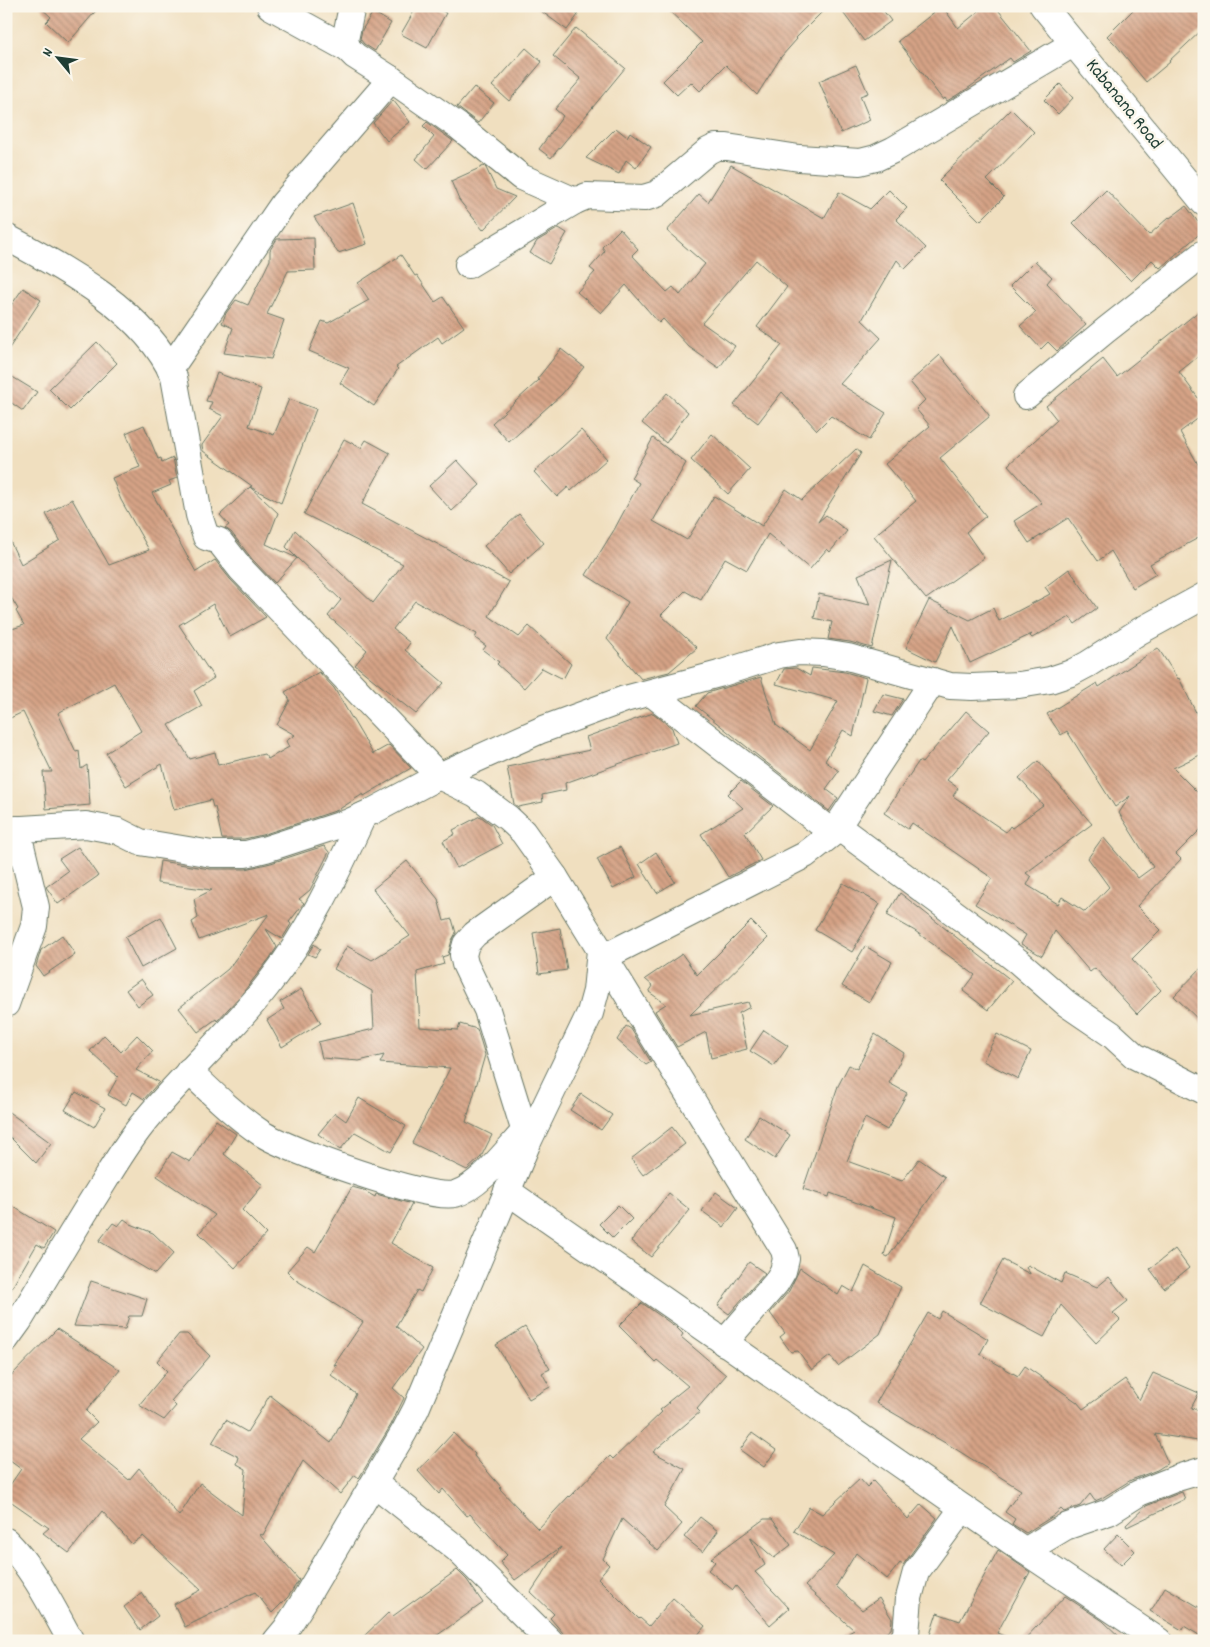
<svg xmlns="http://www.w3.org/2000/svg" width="1210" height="1647" font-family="Dekko,sans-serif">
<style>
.building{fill:url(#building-back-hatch)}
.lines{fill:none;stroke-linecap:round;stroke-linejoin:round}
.minor-casing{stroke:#687665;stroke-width:28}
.minor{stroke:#fff;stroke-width:26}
.labels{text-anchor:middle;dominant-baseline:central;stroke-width:5;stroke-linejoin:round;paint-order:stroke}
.street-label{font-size:19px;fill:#1f3d34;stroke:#fbf7ec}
</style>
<defs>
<pattern id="building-back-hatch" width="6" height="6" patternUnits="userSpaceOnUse" patternTransform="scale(1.25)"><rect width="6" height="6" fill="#d6a386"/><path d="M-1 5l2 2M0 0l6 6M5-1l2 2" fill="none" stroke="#ad866e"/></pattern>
</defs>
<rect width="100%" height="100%" fill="#fbf7ec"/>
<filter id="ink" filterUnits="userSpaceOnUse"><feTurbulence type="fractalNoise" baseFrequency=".02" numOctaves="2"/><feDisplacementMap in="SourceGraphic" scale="10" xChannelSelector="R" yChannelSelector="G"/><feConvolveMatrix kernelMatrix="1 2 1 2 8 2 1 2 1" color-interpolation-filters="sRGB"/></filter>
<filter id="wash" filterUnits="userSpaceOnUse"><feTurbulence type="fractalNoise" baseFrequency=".0096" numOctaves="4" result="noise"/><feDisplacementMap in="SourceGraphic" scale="20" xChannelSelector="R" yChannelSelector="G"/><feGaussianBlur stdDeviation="1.12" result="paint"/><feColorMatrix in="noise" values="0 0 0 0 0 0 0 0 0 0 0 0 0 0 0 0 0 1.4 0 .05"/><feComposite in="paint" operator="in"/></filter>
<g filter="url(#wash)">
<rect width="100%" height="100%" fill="#f0dfbf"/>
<g id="blocks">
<g class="building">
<path d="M39 6H100L68 43 46 22 51 17Z"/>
<path d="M417 6H433L446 13 427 48 401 34Z"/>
<path d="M534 6H566L578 15 567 30Z"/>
<path d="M664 6H828L796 38 797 39 781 57 757 95 726 65 700 91 691 82 677 95 663 81 702 42Z"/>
<path d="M838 6H880L891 21 864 41Z"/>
<path d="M942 6 958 28 985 6H995L1031 51 1013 62 1010 58 967 89 947 101 945 98 943 100 898 41Z"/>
<path d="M1137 6H1193L1204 18V28L1169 61 1170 62 1146 82 1116 45 1107 36Z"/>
<path d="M373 12 391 23 375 51 364 44 360 39 362 30Z"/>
<path d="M576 28 625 68 551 158 539 149 563 116 555 109 581 79 553 56Z"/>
<path d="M526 48 542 62 509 101 492 86Z"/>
<path d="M856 65 868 93 860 96 870 120 841 133 819 81Z"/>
<path d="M1060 84 1073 98 1058 114 1044 100Z"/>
<path d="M474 87 494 103 478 123 457 107Z"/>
<path d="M393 100 410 122 387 141 373 123Z"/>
<path d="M1011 109 1034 132 987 180 1004 197 980 221 939 180Z"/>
<path d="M427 122 453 141 427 169 416 159 434 137 423 126Z"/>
<path d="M616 128 627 137 630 132 651 147 636 168 626 160 619 174 586 158Z"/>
<path d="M731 165 824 218 839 192 870 209 889 190 907 208 896 219 926 248 905 269 897 260 862 320 881 338 840 384 886 413 869 440 831 416 817 430 782 392 758 423 734 405 782 345 757 327 787 287 756 260 702 323 735 346 719 368 689 347 663 319 659 323 626 285 601 313 577 292 595 272 590 268 605 251 602 247 620 229 638 249 632 255 667 292 673 287 680 295 705 264 667 231 699 194 708 202Z"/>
<path d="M484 166 486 168 496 189 515 197 483 230 459 200 451 181Z"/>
<path d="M1106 190 1149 235 1169 217 1170 218 1186 206 1204 230 1160 268 1152 260 1131 281 1073 223Z"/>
<path d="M353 203 367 244 338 253 314 217Z"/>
<path d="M559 228 567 233 549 264 530 253 537 241Z"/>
<path d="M314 238 315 270 288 271 267 314 284 320 271 359 224 353 233 328 222 323 226 313 236 300 248 305 270 260V250L277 239Z"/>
<path d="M401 255 415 276 417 275 435 302 443 297 464 327 442 343 438 337 396 367 398 369 374 406 340 383 349 368 309 351 322 321 328 323 369 300 358 283Z"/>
<path d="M1035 261 1052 277 1047 283 1086 325 1057 351 1048 342 1041 349 1020 326 1036 312 1010 286Z"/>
<path d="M23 288 41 300 6 353V313Z"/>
<path d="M1204 307V352L1179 372 1204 406V414L1180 432 1204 475V535L1150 564 1156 574 1133 588 1111 551 1098 561 1068 518 1029 543 1014 521 1042 503 1008 465 1057 420 1046 406 1103 359 1117 377Z"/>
<path d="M97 342 117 363 70 410 49 389Z"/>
<path d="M561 349 584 367 562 394 509 442 492 423 539 380 537 379Z"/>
<path d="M940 355 989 415V417L940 458 986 516 966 532 984 558 926 599 874 536 916 501 885 464 930 426 916 409 925 400 910 382Z"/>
<path d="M6 373 37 392 23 411 6 399Z"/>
<path d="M217 373 261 389 249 426 274 435 289 399 316 409 281 503 250 487 252 486 203 451 202 445 223 416 209 409 212 402 206 401Z"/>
<path d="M667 393 688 412 666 443 642 423Z"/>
<path d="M144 425 158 459 161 458 162 463 173 458 177 478 169 481 171 485 152 493 196 572 215 560 230 579 266 617 230 637 213 604 179 625 214 678 194 691 202 706 169 725 190 759 215 752 218 765 264 754 268 759 289 747 286 741 295 735 277 725 290 700 285 692 319 672 334 688 373 754 389 745 411 768 364 796 363 794 338 810 262 835 244 839H222L215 807H213L211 800 174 810 162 764 126 786 106 753 141 731 114 683 58 713 76 752 79 751 81 769 87 765 90 805 46 809 43 772H52L23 712 6 720V631L24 625 16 611 18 609 6 589V533L21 564 60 540 46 514 72 499 109 565 149 550 121 500 112 478 140 467 126 433Z"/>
<path d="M581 430 607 459 571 491 568 487 557 497 534 472Z"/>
<path d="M712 434 750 469 728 494 691 460Z"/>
<path d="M653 438 686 463 653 521 687 540 714 496 762 526 786 489 802 500 856 449 861 453 818 522 826 515 847 531 830 552 827 549 810 569 768 534 747 570 725 558 701 600 685 591 661 615 697 648 669 672 641 679 607 639 628 602 586 575 614 530 636 489 639 483 631 478Z"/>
<path d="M344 439 361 448 366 440 390 453 362 504 509 582 489 616 519 637 529 626 571 664 563 679 542 668 524 688 497 664 499 662 483 650 486 646 475 638 477 634 415 601 393 629 410 643 405 650 444 683 416 714 355 665 367 650 328 616 341 600 297 558 275 583 252 559 231 532 225 528 229 525 220 515 250 487 278 513 266 544 297 558 286 547 295 530 373 603 403 564 304 514Z"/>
<path d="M457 460 480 485 452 511 429 486Z"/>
<path d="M519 514 544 543 509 574 484 546Z"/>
<path d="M892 560 872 648 850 642 828 639 832 622 814 618 819 594 870 605 858 575Z"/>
<path d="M1069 569 1097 608 1075 624 1070 617 1032 638 1030 636 1032 634 970 663 953 626 935 662 906 648 929 600 970 620 993 608 999 621 1050 594 1045 587Z"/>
<path d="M1158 648 1178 679 1179 678 1204 729V753L1173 768 1204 799V826L1176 854 1181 859 1137 906 1161 930 1132 959 1161 990 1137 1014 1095 968 1090 972 1055 931 1042 956 1021 944 1026 935 975 904 992 878 912 823 908 829 884 813 919 761 922 763 966 711 989 731 947 780 958 788 953 796 1006 832 1010 826 1012 828 1043 805 1019 778 1038 761 1092 824 1026 873 1031 877 1027 885 1058 904 1062 897 1085 912 1109 887 1088 858 1103 837 1138 878 1153 867 1119 813 1130 796 1115 807 1067 731 1061 735 1047 714 1097 683 1099 687Z"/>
<path d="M796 668 810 676 812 668 845 672 866 678 853 736 843 730 825 761 839 771 826 789 838 798 829 811 763 760 696 706 707 693 761 677 776 725 810 750 838 701 776 684 784 669Z"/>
<path d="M883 694 903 699 892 716 874 711Z"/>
<path d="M653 713 672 728 677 743 565 783 566 790 542 795 543 802 518 807 514 804 507 767 590 750 586 737Z"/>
<path d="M741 781 773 806 745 833 761 860 728 877 701 834 743 808 728 794Z"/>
<path d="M480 816 492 825 502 844 457 868 443 841 455 834 453 830Z"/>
<path d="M324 846 329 852 310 890 299 899 304 903 289 922 291 924 282 939 266 929 277 947 270 958 241 995 217 1021 216 1019 198 1032 179 1008 228 969 269 914 199 940 192 922 198 918 194 899 212 890 157 883 160 861 210 869H246L271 863Z"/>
<path d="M78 847 98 876 58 904 46 887 68 871 59 859Z"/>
<path d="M620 847 636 877 613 889 597 859Z"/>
<path d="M656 852 675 882 657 893 639 864Z"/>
<path d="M407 861 438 899 444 921 452 919 456 933 452 940 448 955 442 957 444 964 417 972 420 1027 458 1030 460 1024 477 1029 485 1055 466 1122 492 1135 481 1157 467 1170 412 1143 450 1068 380 1063 384 1055 359 1061 322 1058 318 1042 374 1029 372 991 334 969 347 946 372 960 410 936 373 889Z"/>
<path d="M843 883 880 904 852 952 815 930Z"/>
<path d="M900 893 1012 981 988 1010 963 991 975 975 915 931 887 915Z"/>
<path d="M161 917 177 948 141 968 125 937Z"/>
<path d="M751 921 768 938 690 1015 748 1002 750 1007 739 1013 747 1049 711 1058 706 1032 677 1047 655 1011 666 1004 649 992 653 986 645 979 682 954 697 975Z"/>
<path d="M560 928 567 970 539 974 533 933Z"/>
<path d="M62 935 75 954 43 976 36 966 41 950Z"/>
<path d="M314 944 320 949 315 957 308 954Z"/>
<path d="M865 946 892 962 869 1002 842 986Z"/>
<path d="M1204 965V1025L1174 996Z"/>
<path d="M141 979 153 995 138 1006 126 990Z"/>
<path d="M301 989 321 1023 282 1047 267 1020 284 1009 280 1002Z"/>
<path d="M626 1026 631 1029 651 1062 646 1065 617 1040Z"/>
<path d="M764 1030 788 1046 774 1066 750 1051Z"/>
<path d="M875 1034 904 1053 889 1083 907 1093 887 1130 865 1118 847 1161 902 1181 919 1159 945 1177 888 1257 884 1255 896 1217 830 1193 829 1197 803 1189 838 1086 849 1065 857 1069Z"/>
<path d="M997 1034 1031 1051 1018 1079 983 1061Z"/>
<path d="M104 1035 121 1052 137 1035 153 1051 136 1070 159 1082 144 1099 133 1092 126 1105 108 1095 118 1077 90 1051Z"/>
<path d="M76 1092 105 1108 94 1127 65 1110Z"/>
<path d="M581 1094 612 1115 601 1130 570 1110Z"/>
<path d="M359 1098 406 1126 391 1152 355 1132 340 1150 318 1134 335 1113 346 1121Z"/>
<path d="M6 1110 51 1143 36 1163 6 1133Z"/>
<path d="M759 1116 790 1135 775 1159 745 1139Z"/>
<path d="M216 1120 236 1134 224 1154 263 1185 242 1210 266 1234 235 1268 199 1233 215 1215 157 1176 172 1152 190 1162Z"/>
<path d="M672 1127 685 1144 643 1175 631 1159Z"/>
<path d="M352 1187 363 1190 375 1197 376 1194 412 1204 391 1243 433 1268 421 1292 417 1290 396 1326 422 1349 393 1388 404 1398 391 1425 359 1478 355 1475 340 1494 303 1461 263 1535 259 1534 299 1580 288 1597 272 1613 255 1592 185 1627 174 1604 201 1590 143 1536 132 1544 102 1511 69 1553 43 1533 49 1528 6 1498V1491L21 1469 6 1458V1381L57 1329 120 1370 86 1411 97 1422 79 1439 129 1480 139 1468 179 1516 200 1483 242 1515 246 1469 237 1464 239 1457 212 1443 226 1420 247 1432 270 1395 331 1443 356 1394 331 1375 337 1366 334 1365 363 1322 296 1280 287 1271 308 1247 315 1252Z"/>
<path d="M716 1192 738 1208 724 1227 702 1211Z"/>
<path d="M669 1193 690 1210 651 1257 631 1241Z"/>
<path d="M6 1202 54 1232 44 1248 37 1244 6 1298Z"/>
<path d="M618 1205 632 1219 613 1238 599 1224Z"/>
<path d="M124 1219 131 1224 153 1233 174 1253 155 1274 99 1241 113 1223 118 1226Z"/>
<path d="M1175 1249 1189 1268 1164 1288 1150 1269Z"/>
<path d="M1003 1260 1030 1274V1273L1026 1268 1028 1265 1061 1283 1065 1273 1097 1287 1109 1277 1128 1301 1113 1313 1120 1320 1096 1343 1061 1305 1044 1337 980 1303Z"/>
<path d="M749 1262 765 1273 729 1314 718 1306Z"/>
<path d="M865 1266 901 1287 880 1334 838 1366 830 1356 812 1370 798 1351 791 1352 780 1337 785 1333 770 1313 789 1291 800 1268 838 1295 843 1286 853 1292Z"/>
<path d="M91 1281 147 1299 142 1316H129L125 1329 74 1326Z"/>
<path d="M642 1303 676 1327 683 1334 681 1337 726 1375 697 1409 700 1412 653 1452 685 1469 664 1507 682 1524 658 1551 622 1519 603 1559 609 1565 598 1578 639 1619 640 1618 649 1626 673 1598 705 1626 693 1641H570L550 1618 554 1614 531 1592 561 1547 515 1580 500 1562 507 1555 470 1514 467 1516 443 1489 439 1494 418 1471 453 1433 475 1454 474 1456 501 1487 499 1488 538 1529 569 1496 570 1497 610 1456 613 1459 662 1412 660 1410 669 1403 668 1402 688 1386 657 1360 655 1362 619 1326Z"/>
<path d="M942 1311 988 1339 980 1354 1018 1376 1025 1366 1077 1402 1083 1409 1125 1379 1139 1400 1153 1373 1199 1393 1191 1408 1204 1411V1442L1155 1434 1168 1463 1157 1470 1131 1480 1102 1498 1095 1501 1090 1494 1080 1506 1064 1512 1061 1509 1053 1516 1026 1533 1012 1524 1015 1519 1005 1512 1021 1490 954 1448 876 1403 928 1313 938 1319Z"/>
<path d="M525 1327 550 1369 542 1373 550 1387 529 1399 496 1345Z"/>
<path d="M179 1334H187L210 1356 171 1401 176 1406 164 1420 139 1405 167 1371 157 1361Z"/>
<path d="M752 1433 776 1450 764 1467 740 1450Z"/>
<path d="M860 1479 867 1487 873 1481 908 1519 921 1504 937 1518 903 1565 900 1563 887 1579 856 1553 836 1586 862 1610 879 1598 892 1619 891 1629 875 1641H835L854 1630 805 1586 834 1555 794 1531 809 1507 822 1514Z"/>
<path d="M1182 1492 1185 1499 1127 1527 1126 1525 1146 1506Z"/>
<path d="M700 1517 718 1531 703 1552 684 1537Z"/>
<path d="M764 1519H772L791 1545 774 1558 750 1537 765 1565 755 1572 789 1608 770 1625 736 1586 733 1590 708 1570 715 1562 711 1558Z"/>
<path d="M1118 1534 1135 1551 1121 1565 1104 1549Z"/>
<path d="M998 1550 1030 1572 997 1633 1009 1638 1008 1641H928L937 1613 960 1621Z"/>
<path d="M457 1570 467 1580 483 1603 429 1641H359L389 1612 393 1616Z"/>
<path d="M1165 1587 1204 1610V1638L1184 1626 1182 1630 1150 1611 1154 1606Z"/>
<path d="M142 1593 158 1616 140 1630 124 1607Z"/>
<path d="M1065 1596 1103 1621 1124 1641H1023Z"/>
</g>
</g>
</g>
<g filter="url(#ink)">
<use href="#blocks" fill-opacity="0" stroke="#687665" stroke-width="1"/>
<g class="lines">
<g class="minor-casing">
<g id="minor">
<path d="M270 6 348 49 355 56 391 79 458 126 521 177 575 201"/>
<path d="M1043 6 1204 203"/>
<path d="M348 49 345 40 352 6"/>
<path d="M6 237C65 268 147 313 174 377L199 515 206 537 219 541 241 569 439 776 476 794 508 818 523 832 555 877 600 950 596 991 590 1013 528 1142 416 1409 404 1432 302 1604 286 1629 276 1641"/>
<path d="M468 265 575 201 587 196 644 198 657 194 708 151 716 147H727L799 158 860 162 876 158 893 150 1073 44"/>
<path d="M170 369 283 204 391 79"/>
<path d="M1026 396 1106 330 1204 253"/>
<path d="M651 693 833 833"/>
<path d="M838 827 980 932 1019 962 1067 1004 1111 1034 1135 1056 1204 1091"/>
<path d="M6 830 86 825 118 831 140 842 212 854H246L266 849 349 822 373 811 439 776 541 730 625 699 719 674 779 655 800 652 823 653 848 657 950 686 972 687 1019 685 1050 680 1071 673 1088 664 1140 631 1204 596"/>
<path d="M600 950 784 1250 786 1259 783 1271 776 1283 724 1343"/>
<path d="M604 957 805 855 833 833 933 681"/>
<path d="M6 1004 34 926 36 907 17 829"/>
<path d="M189 1071C212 1093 234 1115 261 1133 287 1150 427 1201 455 1194 480 1187 507 1150 525 1131"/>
<path d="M528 1142 487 1010 465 964 463 955 466 944 475 934 555 877"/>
<path d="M507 1191 1025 1551 1159 1641"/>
<path d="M6 1339 19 1321C44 1280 68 1239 93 1199 109 1174 123 1149 141 1126 180 1077 228 1036 267 986 308 934 336 875 363 816"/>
<path d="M374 1483 457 1549 550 1641"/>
<path d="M6 1541C34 1569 52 1607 71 1641"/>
<path d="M1025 1551 1065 1527 1109 1512 1139 1493 1177 1478 1204 1470"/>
<path d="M902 1641 906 1634 909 1598 916 1572 963 1508"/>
</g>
</g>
<use href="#minor" class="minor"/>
</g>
</g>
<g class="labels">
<g class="street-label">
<text transform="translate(1123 105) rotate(51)">Kabanana Road</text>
</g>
</g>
<rect width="1210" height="1647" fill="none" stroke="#fbf7ec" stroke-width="25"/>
<g transform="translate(58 58) rotate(299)" stroke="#fbf7ec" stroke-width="4" paint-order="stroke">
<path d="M0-4L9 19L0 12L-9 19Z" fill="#1f3d34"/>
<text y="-8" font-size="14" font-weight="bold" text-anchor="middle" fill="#1f3d34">N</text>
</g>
</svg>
